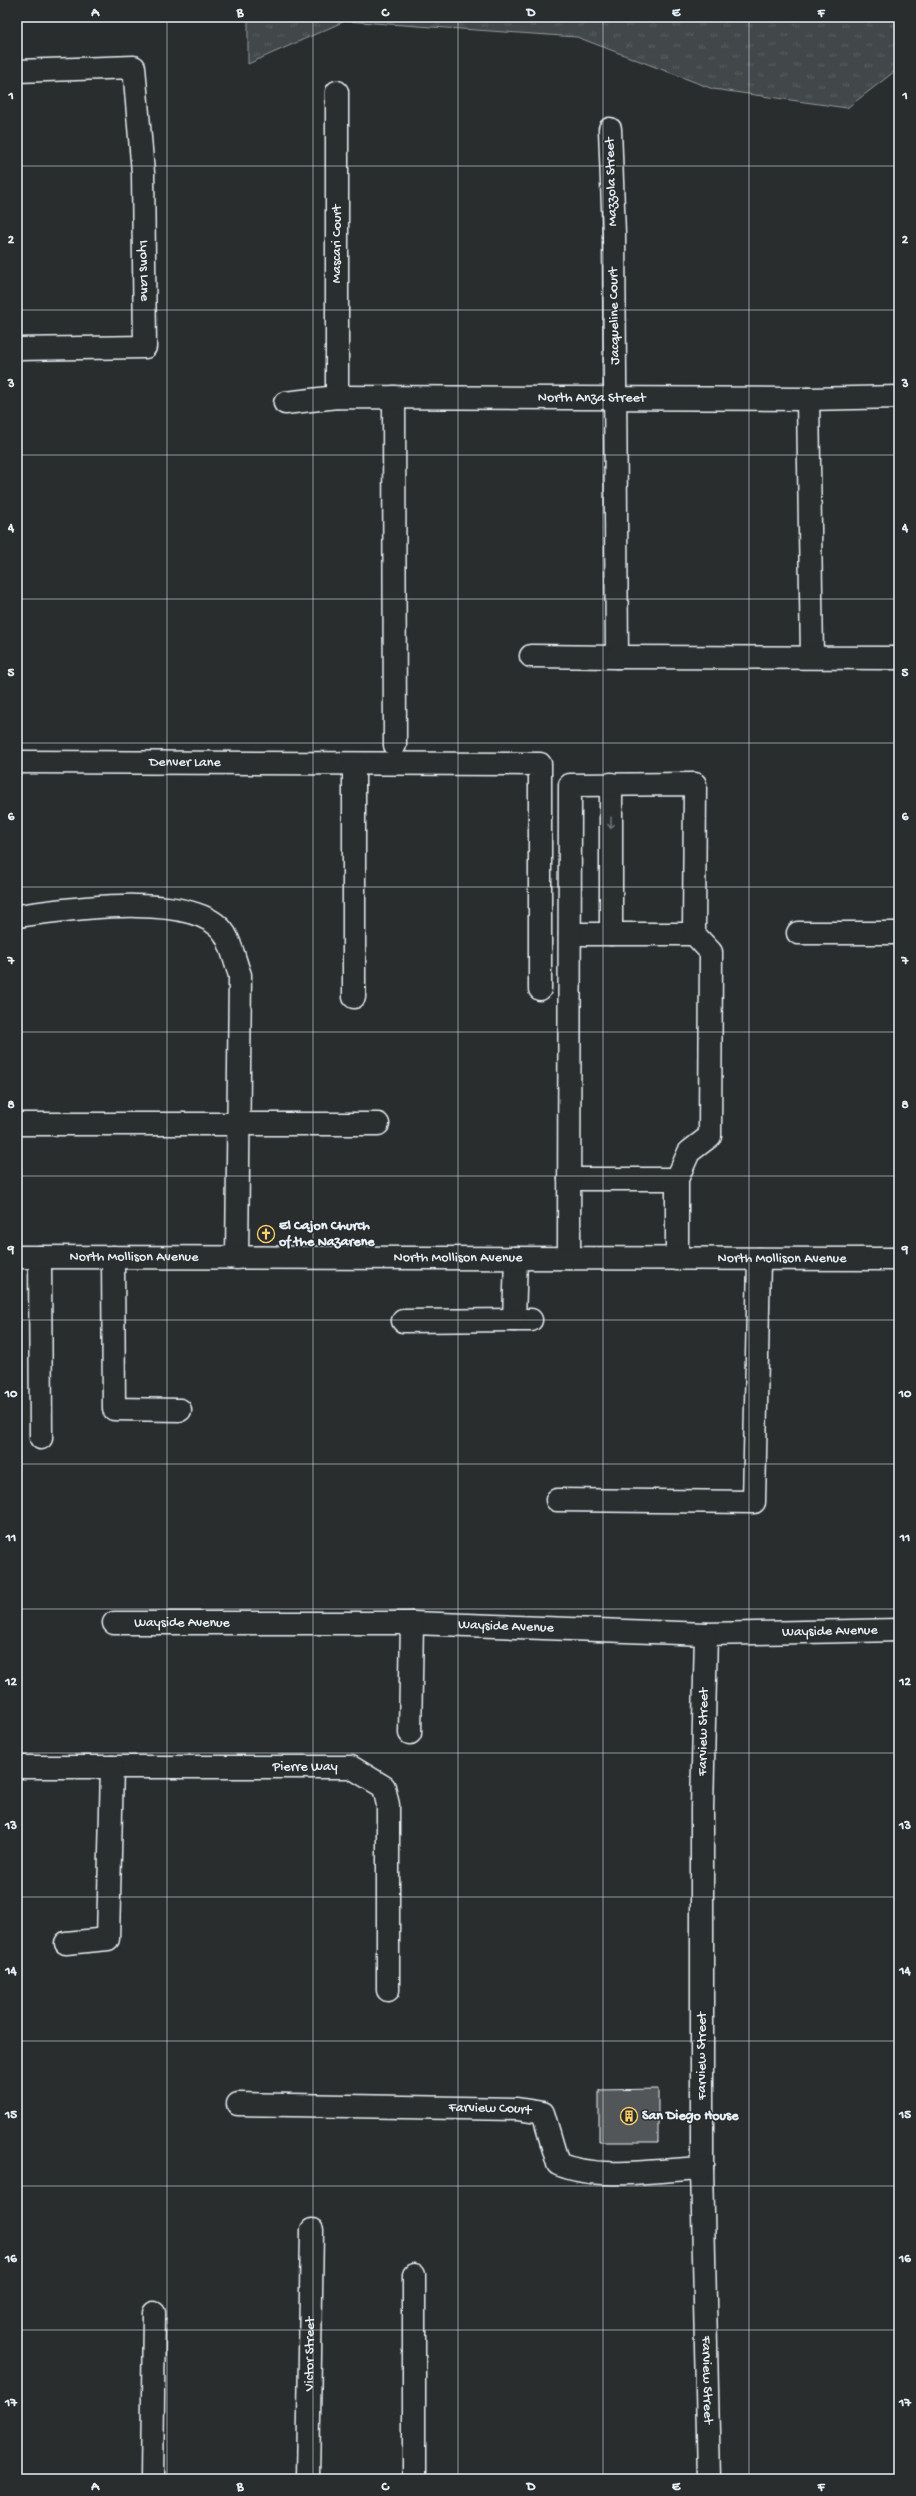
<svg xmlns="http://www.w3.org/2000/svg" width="916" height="2496" font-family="'Gochi Hand',sans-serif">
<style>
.grass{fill:url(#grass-tufts);stroke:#959ca0}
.building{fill:#535759;stroke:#e8f1f8}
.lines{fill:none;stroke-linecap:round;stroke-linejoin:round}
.minor-casing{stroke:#e8f1f8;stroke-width:25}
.major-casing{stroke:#e8f1f8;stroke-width:25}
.minor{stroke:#2a2d2e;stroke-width:22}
.major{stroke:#2a2d2e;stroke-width:22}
.oneway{stroke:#6c7275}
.grid{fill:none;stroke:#e8f1f8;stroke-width:1;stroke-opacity:0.55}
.labels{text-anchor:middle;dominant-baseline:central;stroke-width:3;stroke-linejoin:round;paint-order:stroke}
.street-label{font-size:14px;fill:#e8f1f8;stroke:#2a2d2e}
.poi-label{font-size:14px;font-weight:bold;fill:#e8f1f8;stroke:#2a2d2e;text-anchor:start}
.neatline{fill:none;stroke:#e8f1f8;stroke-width:1.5}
.grid-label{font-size:13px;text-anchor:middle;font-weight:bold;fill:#e8f1f8}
</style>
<defs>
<pattern id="grass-tufts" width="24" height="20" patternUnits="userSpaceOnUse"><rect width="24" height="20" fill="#424648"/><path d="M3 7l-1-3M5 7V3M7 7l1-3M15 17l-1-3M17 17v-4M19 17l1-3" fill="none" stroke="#5d6163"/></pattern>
</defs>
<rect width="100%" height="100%" fill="#2a2d2e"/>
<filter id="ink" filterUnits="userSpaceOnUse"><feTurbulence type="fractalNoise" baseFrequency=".025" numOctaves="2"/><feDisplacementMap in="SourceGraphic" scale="8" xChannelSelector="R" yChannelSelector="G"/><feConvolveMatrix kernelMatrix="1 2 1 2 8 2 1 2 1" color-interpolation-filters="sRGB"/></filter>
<g filter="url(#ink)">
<path class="grass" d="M248 17H899V68L847 108 713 89 577 37 345 21 248 64Z"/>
<path class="building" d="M658 2089V2142H599V2090Z"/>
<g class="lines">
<g class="minor-casing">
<g id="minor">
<path id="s1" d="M17 71 134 67 143 173 145 347 17 349"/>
<path d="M337 92V397"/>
<path d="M394 397 395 745"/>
<path d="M808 399 812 657"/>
<path id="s2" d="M285 403 337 397 808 399 899 397"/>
<path d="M531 656 617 657 614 234 610 129"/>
<path d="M617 657 897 658"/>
<path id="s3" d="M17 762 540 764V989"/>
<path d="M354 764V997"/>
<path d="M611 784V934"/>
<path d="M17 916C63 910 197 889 225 934 232 946 235 962 240 975L237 1258"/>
<path d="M798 933H899"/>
<path d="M570 934H694"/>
<path d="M17 1124H378"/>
<path d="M569 1179H677"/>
<path d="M40 1257 41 1438"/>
<path d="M113 1257 114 1409 180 1410"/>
<path d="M516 1258 514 1320H531"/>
<path d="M569 1258 570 785 695 784 694 934 711 952 710 1136 689 1152 677 1179V1259"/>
<path d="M403 1321 514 1320"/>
<path d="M557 1500 754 1502 759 1259"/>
<path id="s4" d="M114 1623H412L706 1634 899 1630"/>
<path id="s5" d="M706 1634 702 1809V2168L709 2479"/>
<path d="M410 1733 412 1623"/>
<path id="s6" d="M17 1767H351L384 1787 388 1805V1990"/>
<path d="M66 1943 108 1939 112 1767"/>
<path id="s7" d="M238 2104 517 2109 543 2113 558 2164C599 2181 658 2170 702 2168"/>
<path d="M414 2275V2479"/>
<path d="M152 2479 154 2313"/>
<path id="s8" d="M308 2479 312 2230"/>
</g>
</g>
<g class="major-casing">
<g id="major">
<path id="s9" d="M17 1257 899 1259"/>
</g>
</g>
<use href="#minor" class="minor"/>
<use href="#major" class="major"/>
</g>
<defs><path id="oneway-shaft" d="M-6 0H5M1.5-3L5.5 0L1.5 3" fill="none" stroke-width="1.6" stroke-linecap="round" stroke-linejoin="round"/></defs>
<use class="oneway" href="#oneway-shaft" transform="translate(611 823) rotate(90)"/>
</g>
<path class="grid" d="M167 17V2479M313 17V2479M458 17V2479M603 17V2479M749 17V2479M17 166H899M17 310H899M17 455H899M17 599H899M17 743H899M17 887H899M17 1032H899M17 1176H899M17 1320H899M17 1464H899M17 1609H899M17 1753H899M17 1897H899M17 2041H899M17 2186H899M17 2330H899"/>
<defs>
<g id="church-ring" transform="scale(0.9)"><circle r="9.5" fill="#2a2d2e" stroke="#ffd166" stroke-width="1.5"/><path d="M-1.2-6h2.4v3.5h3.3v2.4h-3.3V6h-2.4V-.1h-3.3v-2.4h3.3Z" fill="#ffd166"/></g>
<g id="building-ring" transform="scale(0.9)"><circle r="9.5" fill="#2a2d2e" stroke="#ffd166" stroke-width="1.5"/><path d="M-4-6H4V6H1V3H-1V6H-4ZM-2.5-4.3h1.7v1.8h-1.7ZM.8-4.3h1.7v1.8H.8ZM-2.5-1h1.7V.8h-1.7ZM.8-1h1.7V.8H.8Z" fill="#ffd166"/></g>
</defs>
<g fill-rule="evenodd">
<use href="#church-ring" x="266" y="1234"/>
<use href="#building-ring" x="629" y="2116"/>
</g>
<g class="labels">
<g class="street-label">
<text transform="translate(612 182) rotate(-92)">Mazzola Street</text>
<text transform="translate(337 244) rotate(-90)">Mascari Court</text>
<text stroke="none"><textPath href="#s1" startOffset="321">Lyons Lane</textPath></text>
<text transform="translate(615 316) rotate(-91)">Jacqueline Court</text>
<text stroke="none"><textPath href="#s2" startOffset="307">North Anza Street</textPath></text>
<text stroke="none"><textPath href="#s3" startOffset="168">Denver Lane</textPath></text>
<text stroke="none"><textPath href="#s9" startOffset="117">North Mollison Avenue</textPath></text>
<text stroke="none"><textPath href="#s9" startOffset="441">North Mollison Avenue</textPath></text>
<text stroke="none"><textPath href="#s9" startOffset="765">North Mollison Avenue</textPath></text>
<text stroke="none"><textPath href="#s4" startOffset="68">Wayside Avenue</textPath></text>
<text stroke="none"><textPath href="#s4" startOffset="392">Wayside Avenue</textPath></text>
<text stroke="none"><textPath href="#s4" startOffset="716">Wayside Avenue</textPath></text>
<text transform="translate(704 1732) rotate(-89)">Farview Street</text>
<text stroke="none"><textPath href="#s6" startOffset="288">Pierre Way</textPath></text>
<text transform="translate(702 2056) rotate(-90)">Farview Street</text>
<text stroke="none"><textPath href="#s7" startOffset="252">Farview Court</textPath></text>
<text stroke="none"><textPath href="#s8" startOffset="125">Victor Street</textPath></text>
<text stroke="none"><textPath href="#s5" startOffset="746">Farview Street</textPath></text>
</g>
<g class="poi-label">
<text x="279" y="1226">El Cajon Church<tspan x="279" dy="16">of the Nazarene</tspan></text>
<text x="642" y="2116">San Diego House</text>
</g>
</g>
<rect width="916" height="2496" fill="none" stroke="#2a2d2e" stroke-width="44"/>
<rect x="22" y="22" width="872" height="2452" class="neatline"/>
<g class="grid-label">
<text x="95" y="16">A</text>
<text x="240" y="16">B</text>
<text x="385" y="16">C</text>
<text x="531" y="16">D</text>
<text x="676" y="16">E</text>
<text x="821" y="16">F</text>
<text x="11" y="99">1</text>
<text x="905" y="99">1</text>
<text x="11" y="243">2</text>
<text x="905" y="243">2</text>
<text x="11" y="387">3</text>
<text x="905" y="387">3</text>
<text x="11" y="531">4</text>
<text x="905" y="531">4</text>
<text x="11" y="676">5</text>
<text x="905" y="676">5</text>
<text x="11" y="820">6</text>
<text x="905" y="820">6</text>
<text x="11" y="964">7</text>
<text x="905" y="964">7</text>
<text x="11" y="1108">8</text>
<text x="905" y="1108">8</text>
<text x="11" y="1253">9</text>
<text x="905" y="1253">9</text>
<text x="11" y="1397">10</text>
<text x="905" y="1397">10</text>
<text x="11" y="1541">11</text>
<text x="905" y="1541">11</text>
<text x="11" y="1685">12</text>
<text x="905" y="1685">12</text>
<text x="11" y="1829">13</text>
<text x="905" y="1829">13</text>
<text x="11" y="1974">14</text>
<text x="905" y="1974">14</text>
<text x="11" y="2118">15</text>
<text x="905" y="2118">15</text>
<text x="11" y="2262">16</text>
<text x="905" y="2262">16</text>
<text x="11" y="2406">17</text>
<text x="905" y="2406">17</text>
<text x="95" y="2490">A</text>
<text x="240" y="2490">B</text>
<text x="385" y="2490">C</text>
<text x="531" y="2490">D</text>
<text x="676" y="2490">E</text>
<text x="821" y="2490">F</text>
</g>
</svg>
